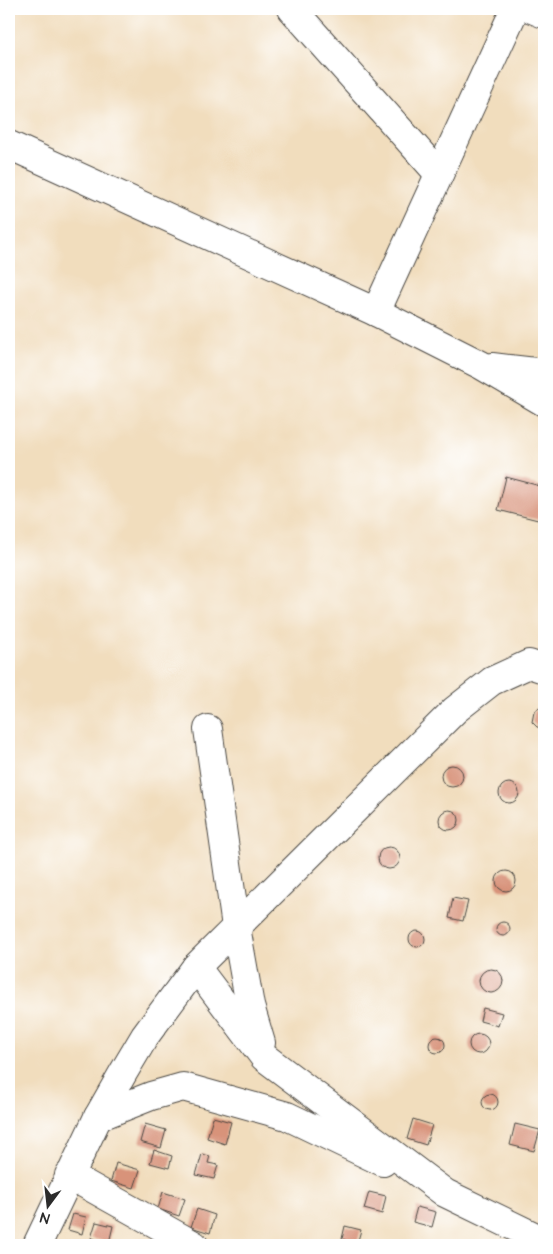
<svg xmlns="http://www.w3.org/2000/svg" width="553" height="1254" font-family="'Architects Daughter',sans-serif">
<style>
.building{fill:#d8937a}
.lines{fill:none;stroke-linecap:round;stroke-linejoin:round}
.minor-casing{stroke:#494641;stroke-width:30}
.minor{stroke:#fff;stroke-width:28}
</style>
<rect width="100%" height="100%" fill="#fff"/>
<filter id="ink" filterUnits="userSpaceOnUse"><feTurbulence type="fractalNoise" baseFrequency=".02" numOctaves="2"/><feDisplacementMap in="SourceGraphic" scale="10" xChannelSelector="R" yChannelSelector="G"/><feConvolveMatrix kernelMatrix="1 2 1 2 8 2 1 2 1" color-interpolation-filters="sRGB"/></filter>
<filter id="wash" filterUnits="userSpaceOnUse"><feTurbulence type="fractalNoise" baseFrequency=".0096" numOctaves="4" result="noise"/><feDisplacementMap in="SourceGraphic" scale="20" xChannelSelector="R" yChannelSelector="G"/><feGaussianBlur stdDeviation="1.12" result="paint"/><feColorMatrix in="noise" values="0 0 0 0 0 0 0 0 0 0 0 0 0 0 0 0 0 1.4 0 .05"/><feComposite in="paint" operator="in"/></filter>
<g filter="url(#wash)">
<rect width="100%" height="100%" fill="#f1ddbd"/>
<g id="blocks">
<g class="building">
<path d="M506 477 544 487V512L542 521 498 510Z"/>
<path d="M539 708 544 709 543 728 537 727 532 722 534 712Z"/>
<circle cx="452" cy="776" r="11"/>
<circle cx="509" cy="793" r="10"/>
<circle cx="449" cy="820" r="10"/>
<circle cx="389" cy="858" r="11"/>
<circle cx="506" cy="881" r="10"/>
<path d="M453 898 468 901 463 921 449 918Z"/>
<circle cx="503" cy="929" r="7"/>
<circle cx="417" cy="939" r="8"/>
<circle cx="491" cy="981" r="12"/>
<path d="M483 1008 502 1013 498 1026 480 1021Z"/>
<circle cx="479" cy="1044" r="10"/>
<circle cx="437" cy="1045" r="8"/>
<circle cx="490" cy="1102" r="8"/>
<path d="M213 1117 231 1122 225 1144 207 1138Z"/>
<path d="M413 1119 432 1125 426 1145 407 1139Z"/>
<path d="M145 1124 166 1130 161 1148 140 1142Z"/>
<path d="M515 1124 540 1130 534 1151 510 1145Z"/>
<path d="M154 1150 172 1156 169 1168 150 1163Z"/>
<path d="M202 1154 210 1156 208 1163 218 1165 214 1179 196 1175Z"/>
<path d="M116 1163 140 1170 134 1188 111 1181Z"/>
<path d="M163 1192 185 1199 179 1216 158 1209Z"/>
<path d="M369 1192 386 1196 382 1214 364 1209Z"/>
<path d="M417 1207 436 1212 432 1227 413 1222Z"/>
<path d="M197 1209 215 1215 210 1233 191 1227Z"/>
<path d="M73 1214 86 1217 82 1234 68 1230Z"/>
<path d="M96 1222 113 1226 109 1243 91 1238Z"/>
<path d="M345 1226 361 1230 357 1244 342 1239Z"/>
</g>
</g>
</g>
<g filter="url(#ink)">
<use href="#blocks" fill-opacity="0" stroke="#494641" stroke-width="1"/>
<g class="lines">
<g class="minor-casing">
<g id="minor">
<path d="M292 9 439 174"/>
<path d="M532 9 544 14"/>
<path d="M9 145 376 312 481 365 544 402"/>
<path d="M376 312 515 9"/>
<path d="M492 367 544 373"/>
<path d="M208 729 236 927 250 1006 261 1043"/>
<path d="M196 967 264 1057 445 1193 544 1241"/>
<path d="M98 1117 151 1096 183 1087 287 1116 383 1162"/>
<path d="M69 1175 194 1245"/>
<path d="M37 1245 98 1117 123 1073 145 1036 196 967 455 710 492 681 529 664 544 669"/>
</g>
</g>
<use href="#minor" class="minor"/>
</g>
</g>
<rect width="553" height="1254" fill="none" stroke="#fff" stroke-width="30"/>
<g transform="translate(48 1206) rotate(195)" stroke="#ffffff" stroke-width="4" paint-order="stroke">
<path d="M0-4L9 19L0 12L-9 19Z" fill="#2b2b2b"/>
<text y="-8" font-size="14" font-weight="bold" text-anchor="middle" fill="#2b2b2b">N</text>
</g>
</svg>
